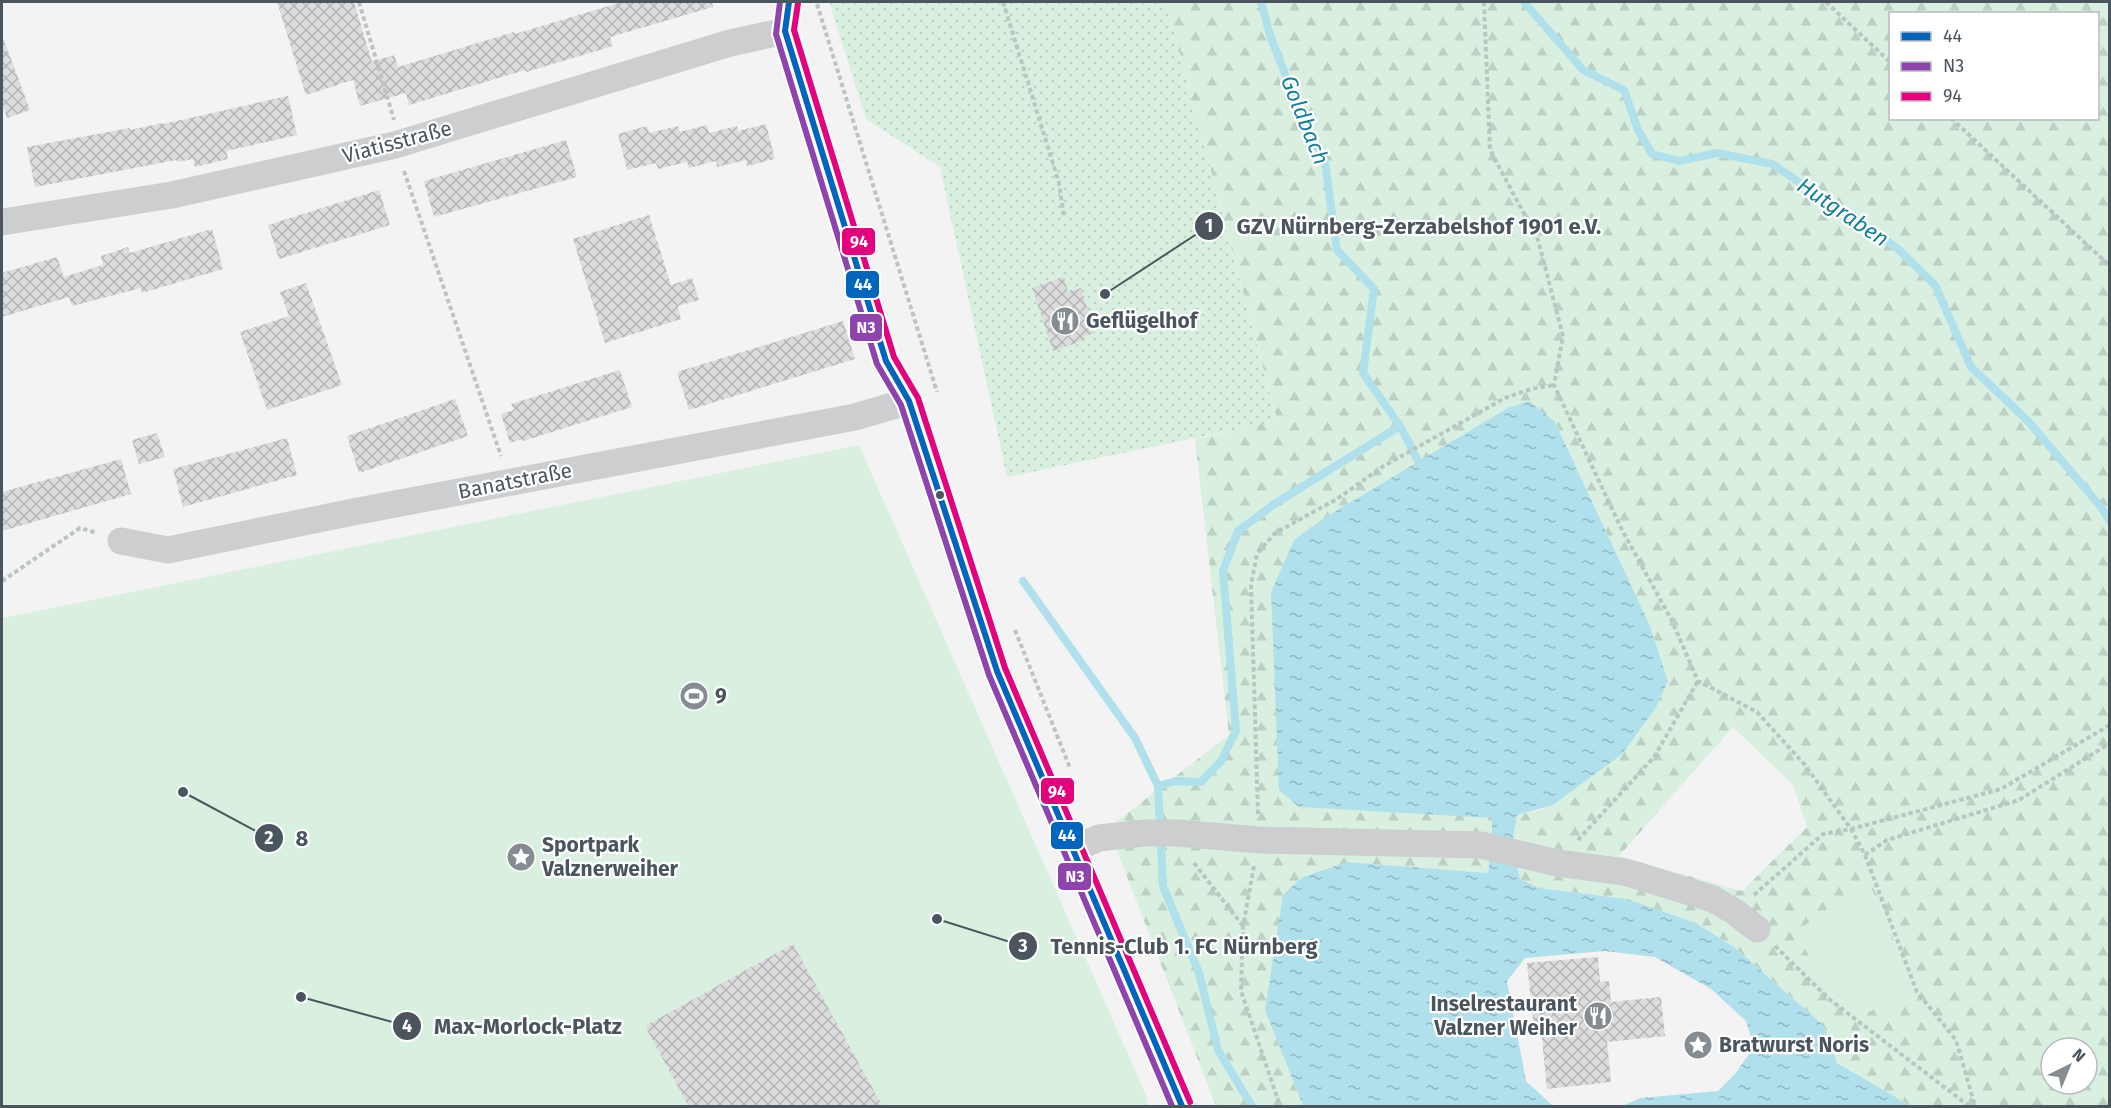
<svg xmlns="http://www.w3.org/2000/svg" width="2111" height="1108" font-family="'Fira Sans',sans-serif">
<style>
.forest{fill:url(#forest-firs);fill-rule:evenodd}
.park{fill:#d9f0e1}
.garden{fill:url(#garden-dots)}
.water{fill:url(#water-ripples)}
.lines{fill:none;stroke-linecap:round;stroke-linejoin:round}
.stream{stroke:#b0e0eb;stroke-width:8}
.building{fill:url(#building-cross-hatch)}
.path{stroke:#bbc6c2;stroke-width:4;stroke-dasharray:4.5 3;stroke-linecap:butt}
.minor{stroke:#ccced0;stroke-width:27}
.bus-1-casing{stroke:#fff;stroke-width:10}
.bus-2-casing{stroke:#fff;stroke-width:10}
.bus-3-casing{stroke:#fff;stroke-width:10}
.bus-1{stroke:#0065bd;stroke-width:6}
.bus-2{stroke:#8e44ad;stroke-width:6}
.bus-3{stroke:#e5007d;stroke-width:6}
.bus-dot{fill:#4a555e;stroke:#fff;stroke-width:2}
.labels{text-anchor:middle;dominant-baseline:central;stroke-width:4.5;stroke-linejoin:round;paint-order:stroke}
.street-label{font-size:21px;fill:#4a555e;stroke:#fff}
.poi-label{font-size:21px;font-weight:bold;fill:#4a555e;stroke:#fff;text-anchor:start}
.water-label{font-size:22px;font-style:italic;fill:#167e97;stroke:#fff}
.leader{fill:none;stroke:#4a555e;stroke-width:2}
.callout-dot{fill:#4a555e;stroke:#fff;stroke-width:2}
.mark-label{font-size:18px;text-anchor:middle;font-weight:bold;fill:#fff}
.callout-label{font-size:22px;text-anchor:middle;font-weight:bold;fill:#4a555e;stroke:#fff;stroke-width:4.5;stroke-linejoin:round;paint-order:stroke}
.line-badge{stroke:#fff;stroke-width:2}
.badge-label{font-size:16px;text-anchor:middle;font-weight:bold;fill:#fff}
</style>
<defs>
<pattern id="forest-firs" width="22" height="20" patternUnits="userSpaceOnUse" patternTransform="scale(1.5)"><rect width="22" height="20" fill="#d9f0e1"/><path d="M5 1l3.5 6h-7zM16 11l3.5 6h-7z" fill="#bcd0c3"/></pattern>
<pattern id="garden-dots" width="8" height="8" patternUnits="userSpaceOnUse" patternTransform="scale(1.5)"><rect width="8" height="8" fill="#d9f0e1"/><path d="M2 2h.1M6 6h.1" fill="none" stroke="#bcd0c3" stroke-width="1.8" stroke-linecap="round"/></pattern>
<pattern id="water-ripples" width="26" height="14" patternUnits="userSpaceOnUse" patternTransform="scale(1.5)"><rect width="26" height="14" fill="#b0e0eb"/><path d="M2 4q2-2 4 0t4 0M15 11q2-2 4 0t4 0" fill="none" stroke="#91b8c2"/></pattern>
<pattern id="building-cross-hatch" width="8" height="8" patternUnits="userSpaceOnUse" patternTransform="scale(1.5)"><rect width="8" height="8" fill="#dcdcdd"/><path d="M0 0l8 8M0 8l8-8" fill="none" stroke="#b4b5b6"/></pattern>
</defs>
<rect width="100%" height="100%" fill="#f3f3f3"/>
<path class="forest" d="M1166 2H2109V1106H1911L1837 1063 1823 1025 1734 947 1696 923 1627 899 1539 888 1520 879 1512 844 1517 815 1543 809 1668 681 1650 626 1555 422 1506 409 1329 515 1299 807 1492 817V840L1488 873 1347 862 1265 1010 1303 1106H1216L1108 828 1229 735 1195 439 1277 420ZM1890 14H2098V118H1890ZM1733 727 1793 785 1807 827 1742 891 1619 856ZM2051 1048H2087V1084H2051Z"/>
<g class="park">
<path d="M859 445 1146 1095 1148 1106H2V618Z"/>
<path d="M1868 879 1914 995 1857 1016 1824 984 1796 932Z"/>
</g>
<path class="garden" d="M829 2H1166L1277 421 1007 477 940 167 866 119Z"/>
<path class="water" d="M1529 401 1555 422 1650 626 1668 681 1655 709 1622 754 1553 805 1517 815 1512 844 1520 879 1539 888 1627 899 1696 923 1734 947 1823 1025 1837 1063 1911 1106H1622L1640 1098 1718 1091 1735 1074 1754 1047 1746 1021 1711 989 1655 957 1605 951 1525 958 1507 981 1526 1081 1553 1106H1303L1265 1010 1283 895 1303 877 1347 862 1488 873 1492 840V818L1299 807 1279 790 1271 592 1294 540 1329 515 1506 409Z"/>
<g class="lines">
<g class="stream">
<path d="M1261 2 1271 38 1303 120 1325 162 1337 250 1374 289 1363 373 1400 426 1418 461"/>
<path d="M1524 2 1583 70 1624 90 1638 130 1652 154 1679 161 1717 153 1772 164 1897 248 1935 285 1971 367 2028 421 2101 507 2110 521"/>
<path d="M1023 581 1135 738 1158 786 1163 886 1199 973 1218 1050 1252 1106"/>
<path d="M1158 786 1176 781 1201 782 1221 761 1236 731 1223 571 1238 531 1273 505 1400 426"/>
</g>
</g>
<g class="building">
<path d="M277 2H354L372 62 394 55 398 67 514 32 515 34 622 2H712L713 7 610 37 613 46 526 72 525 70 409 105 406 93 360 106 353 80 306 95Z"/>
<path d="M2 40H4L30 110 7 118 2 103Z"/>
<path d="M288 96 297 135 226 151 228 159 195 167 193 159 177 162 176 160 35 187 27 147 130 128V130L162 123 163 124Z"/>
<path d="M766 124 775 159 747 166 746 160 717 167 716 161 689 168 687 162 658 169 656 163 627 170 618 134 647 126 649 133 678 126 680 132 707 125 709 133 737 126 738 131Z"/>
<path d="M566 140 577 177 434 217 424 181Z"/>
<path d="M379 190 390 225 279 259 268 225Z"/>
<path d="M649 215 671 285 692 278 699 300 678 306 681 319 605 343 573 239Z"/>
<path d="M212 229 223 269 142 293 141 288 72 306 69 297 2 317V273L57 257 64 277 103 265 101 256 128 247 130 253Z"/>
<path d="M1064 277 1068 292 1081 288 1095 333 1083 337 1085 340 1053 351 1032 288Z"/>
<path d="M306 283 342 385 267 410 240 332 289 316 280 292Z"/>
<path d="M843 321 855 359 689 410 677 372Z"/>
<path d="M620 370 632 407 523 441 522 439 510 443 501 414 514 410 511 404Z"/>
<path d="M455 399 468 436 359 473 347 436Z"/>
<path d="M157 433 165 457 139 464 132 440Z"/>
<path d="M287 438 297 475 183 507 173 469Z"/>
<path d="M121 459 131 494 2 531V492Z"/>
<path d="M793 944 883 1107H689L645 1026Z"/>
<path d="M1598 957 1600 982 1609 981 1611 1002 1661 997 1665 1036 1607 1042 1611 1082 1547 1089 1541 1029 1534 1030 1527 963Z"/>
</g>
<g class="lines">
<g class="path">
<path d="M359 2 394 120"/>
<path d="M1003 2 1059 183 1064 217"/>
<path d="M1484 2 1490 150 1538 240 1563 336 1554 385 1621 528 1672 621 1698 681 1757 712 1805 765 1851 829 1865 855 1917 992 1956 1040 1975 1106"/>
<path d="M1826 2 1890 62"/>
<path d="M817 4 937 392"/>
<path d="M1951 118 2110 266"/>
<path d="M404 171 501 456"/>
<path d="M2 581 80 528 97 533"/>
<path d="M1015 630 1070 768"/>
<path d="M1258 814 1251 585 1257 554 1275 533 1337 499 1382 467 1505 398 1531 389 1554 385"/>
<path d="M1578 840 1654 757 1698 681"/>
<path d="M1865 855 1887 840 2019 800 2110 743"/>
<path d="M1194 863 1243 926"/>
<path d="M1254 866 1243 926 1241 991 1280 1106"/>
<path d="M1754 895 1823 834 1851 829 2001 789 2110 725"/>
<path d="M1775 946 1829 999 1969 1106"/>
</g>
<g class="minor">
<path d="M789 2 785 31 886 361 909 401 997 671 1182 1106"/>
<path d="M2 222 172 195 395 145 730 43 785 31"/>
<path d="M121 541 168 550 353 512 855 417 909 401"/>
<path d="M1073 849 1099 838 1144 833H1178L1259 840 1481 845 1557 863 1625 872 1713 899 1735 912 1757 929"/>
</g>
<g class="bus-1-casing">
<path id="bus-1" d="M789 2 785 31 886 361 909 401 997 671 1182 1106"/>
</g>
<g class="bus-2-casing">
<path id="bus-2" d="M780 2 776 34 877 364 901 405 989 675 1172 1106"/>
</g>
<g class="bus-3-casing">
<path id="bus-3" d="M798 3 794 30 894 357 918 398 1005 668 1190 1102"/>
</g>
<use href="#bus-1" class="bus-1"/>
<use href="#bus-2" class="bus-2"/>
<use href="#bus-3" class="bus-3"/>
</g>
<defs>
<g id="restaurant-disc" transform="scale(1.5)"><circle r="9.5" fill="#858c92" stroke="#fff"/><path d="M-5-6h1v4h1v-4h1v4h1v-4h1v5L-1.5 .5V6h-2V.5L-5-1ZM5-6V6H3V1.5H1.5Q1.5-4 5-6Z" fill="#fff"/></g>
<g id="stadium-disc" transform="scale(1.5)"><circle r="9.5" fill="#858c92" stroke="#fff"/><path d="M0-5a6.5 5 0 1 0 0 10a6.5 5 0 1 0 0-10ZM-3.5-1.8h7v3.6h-7Z" fill="#fff"/></g>
<g id="sight-disc" transform="scale(1.5)"><circle r="9.5" fill="#858c92" stroke="#fff"/><path d="M0-6L1.8-2.2L6-1.7L2.9 1.2L3.7 5.4L0 3.3L-3.7 5.4L-2.9 1.2L-6-1.7L-1.8-2.2Z" fill="#fff"/></g>
</defs>
<g fill-rule="evenodd">
<use href="#restaurant-disc" x="1065" y="321"/>
<use href="#stadium-disc" x="694" y="696"/>
<use href="#sight-disc" x="521" y="857"/>
<use href="#restaurant-disc" x="1598" y="1016"/>
<use href="#sight-disc" x="1698" y="1045"/>
</g>
<circle class="bus-dot" cx="940" cy="495" r="5"/>
<g class="labels">
<g class="street-label">
<text transform="translate(397 142) rotate(-15)">Viatisstraße</text>
<text transform="translate(515 481) rotate(-11)">Banatstraße</text>
</g>
<g class="poi-label">
<text x="1086" y="321">Geflügelhof</text>
<text x="715" y="696">9</text>
<text x="542" y="845">Sportpark<tspan x="542" dy="24">Valznerweiher</tspan></text>
<text x="1577" y="1004" text-anchor="end">Inselrestaurant<tspan x="1577" dy="24">Valzner Weiher</tspan></text>
<text x="1719" y="1045">Bratwurst Noris</text>
</g>
<g class="water-label">
<text transform="translate(1305 120) rotate(68)">Goldbach</text>
<text transform="translate(1843 212) rotate(34)">Hutgraben</text>
</g>
</g>
<path class="leader" d="M1105 294L1209 226M183 792L269 838M937 919L1023 946M301 997L407 1026"/>
<g class="callout-dot">
<circle cx="1105" cy="294" r="6"/>
<circle cx="183" cy="792" r="6"/>
<circle cx="937" cy="919" r="6"/>
<circle cx="301" cy="997" r="6"/>
<circle cx="1209" cy="226" r="15"/>
<circle cx="269" cy="838" r="15"/>
<circle cx="1023" cy="946" r="15"/>
<circle cx="407" cy="1026" r="15"/>
</g>
<g class="mark-label">
<text x="1209" y="232">1</text>
<text x="269" y="844">2</text>
<text x="1023" y="952">3</text>
<text x="407" y="1032">4</text>
</g>
<g class="callout-label">
<text x="1419" y="234">GZV Nürnberg-Zerzabelshof 1901 e.V.</text>
<text x="302" y="846">8</text>
<text x="1184" y="954">Tennis-Club 1. FC Nürnberg</text>
<text x="528" y="1034">Max-Morlock-Platz</text>
</g>
<g class="line-badge">
<rect x="841" y="227" width="35" height="29" rx="6" fill="#e5007d"/>
<rect x="845" y="270" width="35" height="29" rx="6" fill="#0065bd"/>
<rect x="849" y="313" width="34" height="29" rx="6" fill="#8e44ad"/>
<rect x="1040" y="777" width="35" height="28" rx="6" fill="#e5007d"/>
<rect x="1050" y="821" width="34" height="29" rx="6" fill="#0065bd"/>
<rect x="1057" y="862" width="35" height="29" rx="6" fill="#8e44ad"/>
</g>
<g class="badge-label">
<text x="859" y="247">94</text>
<text x="863" y="290">44</text>
<text x="866" y="333">N3</text>
<text x="1057" y="797">94</text>
<text x="1067" y="841">44</text>
<text x="1075" y="882">N3</text>
</g>
<rect width="2111" height="1108" fill="none" stroke="#4a555e" stroke-width="6"/>
<rect x="1889" y="12" width="210" height="108" fill="#ffffff" stroke="#b7bbbf" stroke-width="1.5"/>
<rect x="1901" y="32" width="30" height="9" fill="#0065bd" stroke="#b7bbbf" stroke-width="1.5"/>
<text x="1943" y="42" font-size="18" fill="#4a555e">44</text>
<rect x="1901" y="62" width="30" height="9" fill="#8e44ad" stroke="#b7bbbf" stroke-width="1.5"/>
<text x="1943" y="72" font-size="18" fill="#4a555e">N3</text>
<rect x="1901" y="92" width="30" height="9" fill="#e5007d" stroke="#b7bbbf" stroke-width="1.5"/>
<text x="1943" y="102" font-size="18" fill="#4a555e">94</text>
<g transform="translate(2069 1066) rotate(43)"><circle r="28" fill="#ffffff" stroke="#b7bbbf" stroke-width="1.5"/>
<path d="M0-4.5L10 22L0 15L-10 22Z" fill="#858c92"/>
<text y="-9" font-size="16" font-weight="bold" text-anchor="middle" fill="#4a555e">N</text>
</g>
</svg>
